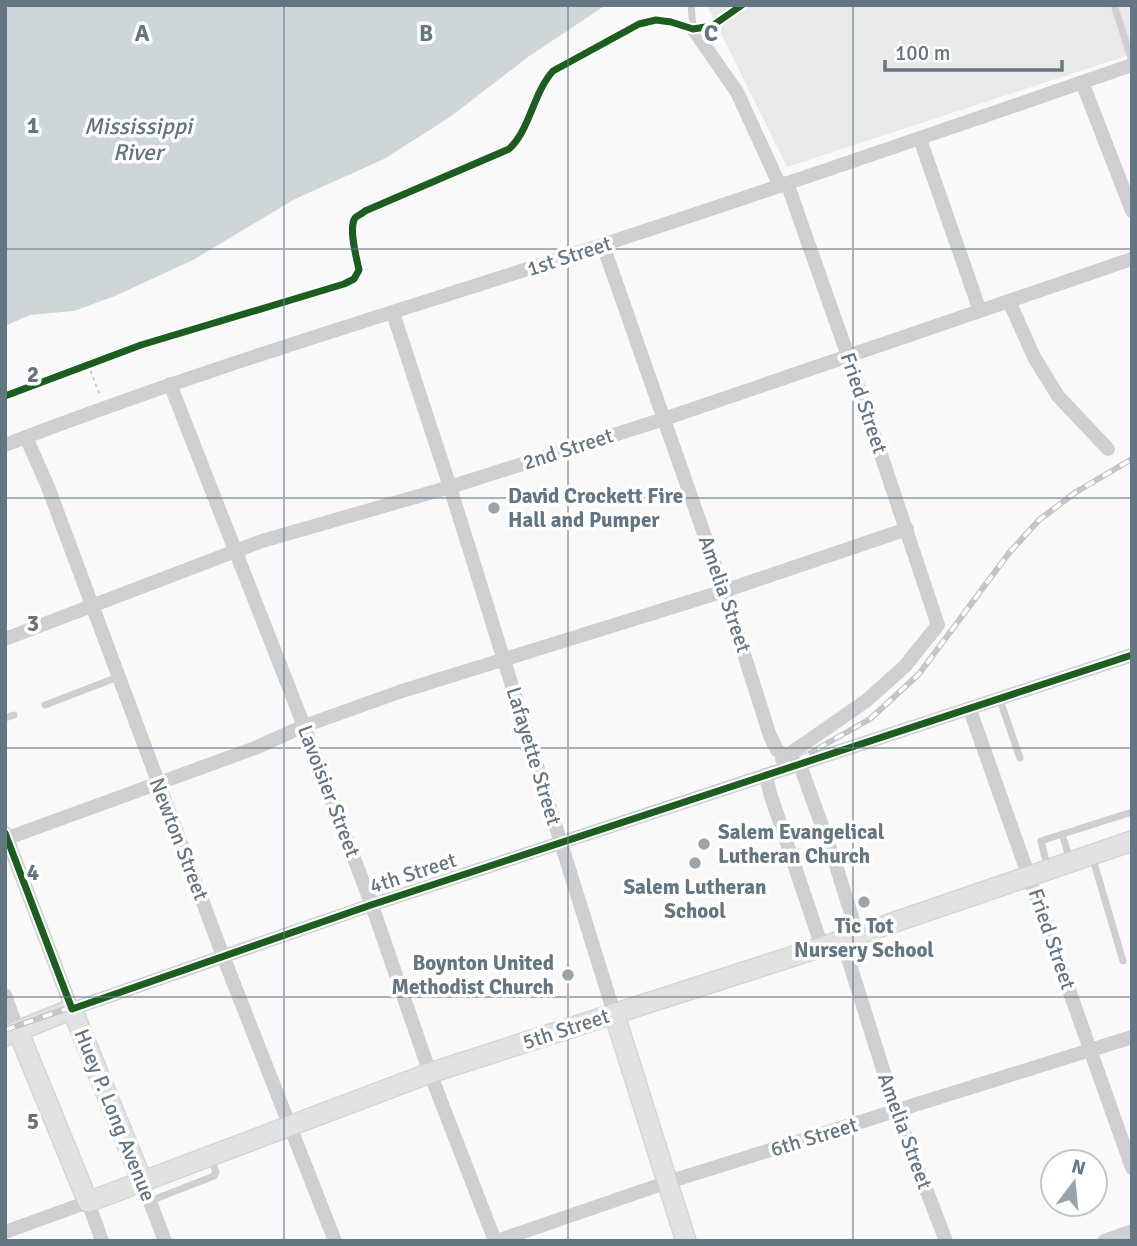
<svg xmlns="http://www.w3.org/2000/svg" width="1137" height="1246" font-family="Signika,sans-serif">
<style>
.built{fill:#e8e9e9}
.water{fill:#ced6d9}
.lines{fill:none;stroke-linecap:round;stroke-linejoin:round}
.secondary-casing{stroke:#d5d6d7;stroke-width:22}
.path{stroke:#cbcccd;stroke-width:2;stroke-dasharray:3.5 3.5;stroke-linecap:butt}
.service{stroke:#cecfd0;stroke-width:7}
.minor{stroke:#cecfd0;stroke-width:14}
.secondary{stroke:#e1e2e2;stroke-width:19}
.rail-casing{stroke:#c3c5c6;stroke-width:6}
.rail{stroke:#fff;stroke-width:3.5;stroke-dasharray:10;stroke-linecap:butt}
.cycleway-casing{stroke:#fff;stroke-width:11}
.cycleway{stroke:#1b5e20;stroke-width:7}
.grid{fill:none;stroke:#657683;stroke-width:2;stroke-opacity:0.55}
.poi-dot{fill:#99a4ac;stroke:#fff;stroke-width:2.5}
.labels{text-anchor:middle;dominant-baseline:central;stroke-width:7;stroke-linejoin:round;paint-order:stroke}
.street-label{font-size:21px;fill:#657683;stroke:#fff}
.poi-label{font-size:21px;font-weight:bold;fill:#657683;stroke:#fff;text-anchor:start}
.water-label{font-size:23px;font-style:italic;fill:#60757c;stroke:#fff}
.grid-label{font-size:23px;text-anchor:middle;font-weight:bold;fill:#657683;stroke:#fff;stroke-width:7;stroke-linejoin:round;paint-order:stroke}
</style>
<rect width="100%" height="100%" fill="#f9f9f9"/>
<path class="built" d="M707 5H1132V54L787 167Z"/>
<path class="water" d="M5 5H606L528 57 450 117 384 159 295 199 193 260 115 296 74 311 30 315 5 326Z"/>
<g class="lines">
<g class="secondary-casing">
<g id="secondary">
<path d="M614 1013 686 1241"/>
<path d="M18 1031 88 1202 430 1073 822 947 1132 841"/>
<path d="M5 1036 72 1009 142 1181"/>
</g>
</g>
<path class="path" d="M88 364 100 395"/>
<g class="service">
<path d="M691 5 693 28"/>
<path d="M1114 5 1132 61"/>
<path d="M1000 700 1020 758"/>
<path d="M45 705 118 677"/>
<path d="M5 718 14 715"/>
<path d="M1062 834 1070 860"/>
<path d="M1092 856 1123 961"/>
<path d="M1048 869 1041 841 1132 812"/>
<path d="M150 1201 214 1176 216 1172 210 1156"/>
</g>
<g class="minor">
<path d="M693 29 737 92 780 186"/>
<path d="M1082 82 1132 211"/>
<path d="M920 139 980 311"/>
<path d="M603 245 724 591 770 736 777 750 800 765 834 859 857 933"/>
<path d="M1009 301 1034 357 1058 396 1108 449"/>
<path d="M393 313 450 487 614 1013"/>
<path d="M170 384 304 726 371 903 430 1073 495 1241"/>
<path d="M26 437 48 487 223 956 335 1241"/>
<path d="M5 445C193 372 386 315 577 253 763 193 947 129 1132 65"/>
<path d="M5 639 262 541 450 487 664 419 1132 259"/>
<path d="M970 710 1132 1168"/>
<path d="M782 759 866 701 905 666 938 625 848 356 787 183"/>
<path d="M766 775 770 793 822 947"/>
<path d="M5 833 72 1009 371 905 1132 655"/>
<path d="M5 839 255 748 304 726 402 691 724 591 907 529"/>
<path d="M842 939 896 1111 946 1241"/>
<path d="M5 995 18 1031"/>
<path d="M142 1181 165 1241"/>
<path d="M5 1232 88 1202 102 1241"/>
<path d="M497 1241 668 1182 1132 1037"/>
<path d="M1104 1241 1132 1231"/>
</g>
<use href="#secondary" class="secondary"/>
<g class="rail-casing">
<path id="rail" d="M5 1030 371 903 796 761 870 719 919 674 1009 553 1039 520 1076 492 1132 459"/>
</g>
<use href="#rail" class="rail"/>
<g class="cycleway-casing">
<g id="cycleway">
<path d="M5 396 141 345 344 284 354 279 359 270C357 259 348 229 355 218 358 215 362 214 365 211L509 149C530 130 533 93 553 71L639 24 656 20 671 22 693 29 712 26 742 5"/>
<path d="M5 833 72 1009 371 905 1132 655"/>
</g>
</g>
<use href="#cycleway" class="cycleway"/>
</g>
<path class="grid" d="M284 5V1241M568 5V1241M853 5V1241M5 249H1132M5 498H1132M5 748H1132M5 997H1132"/>
<g class="poi-dot">
<circle cx="494" cy="508" r="7"/>
<circle cx="704" cy="844" r="7"/>
<circle cx="695" cy="863" r="7"/>
<circle cx="864" cy="902" r="7"/>
<circle cx="568" cy="975" r="7"/>
</g>
<g class="labels">
<g class="street-label">
<text transform="translate(569 256) rotate(-18)">1st Street</text>
<text transform="translate(864 403) rotate(71)">Fried Street</text>
<text transform="translate(568 449) rotate(-18)">2nd Street</text>
<text transform="translate(725 594) rotate(71)">Amelia Street</text>
<text transform="translate(534 756) rotate(73)">Lafayette Street</text>
<text transform="translate(329 791) rotate(69)">Lavoisier Street</text>
<text transform="translate(179 839) rotate(69)">Newton Street</text>
<text transform="translate(413 873) rotate(-18)">4th Street</text>
<text transform="translate(1052 939) rotate(71)">Fried Street</text>
<text transform="translate(566 1029) rotate(-18)">5th Street</text>
<text transform="translate(115 1115) rotate(68)">Huey P. Long Avenue</text>
<text transform="translate(905 1131) rotate(70)">Amelia Street</text>
<text transform="translate(814 1137) rotate(-17)">6th Street</text>
</g>
<g class="poi-label">
<text x="508" y="496">David Crockett Fire<tspan x="508" dy="24">Hall and Pumper</tspan></text>
<text x="718" y="832">Salem Evangelical<tspan x="718" dy="24">Lutheran Church</tspan></text>
<text x="695" y="887" text-anchor="middle">Salem Lutheran<tspan x="695" dy="24">School</tspan></text>
<text x="864" y="926" text-anchor="middle">Tic Tot<tspan x="864" dy="24">Nursery School</tspan></text>
<text x="554" y="963" text-anchor="end">Boynton United<tspan x="554" dy="24">Methodist Church</tspan></text>
</g>
<g class="water-label">
<text x="138" y="126">Mississippi<tspan x="138" dy="26">River</tspan></text>
</g>
</g>
<g class="grid-label">
<text x="142" y="41">A</text>
<text x="426" y="41">B</text>
<text x="711" y="41">C</text>
<text x="33" y="133">1</text>
<text x="33" y="382">2</text>
<text x="33" y="631">3</text>
<text x="33" y="880">4</text>
<text x="33" y="1129">5</text>
</g>
<rect width="1137" height="1246" fill="none" stroke="#657683" stroke-width="14"/>
<g transform="translate(1074 1183) rotate(16)"><circle r="33" fill="#ffffff" stroke="#c1c8cd" stroke-width="2"/>
<path d="M0-5L12 26L0 18L-12 26Z" fill="#99a4ac"/>
<text y="-10" font-size="19" font-weight="bold" text-anchor="middle" fill="#657683">N</text>
</g>
<path d="M885 60v10h177v-10" fill="none" stroke="#657683" stroke-width="3.5"/>
<text x="895" y="60" font-size="21" fill="#657683" stroke="#ffffff" stroke-width="5" paint-order="stroke">100 m</text>
</svg>
